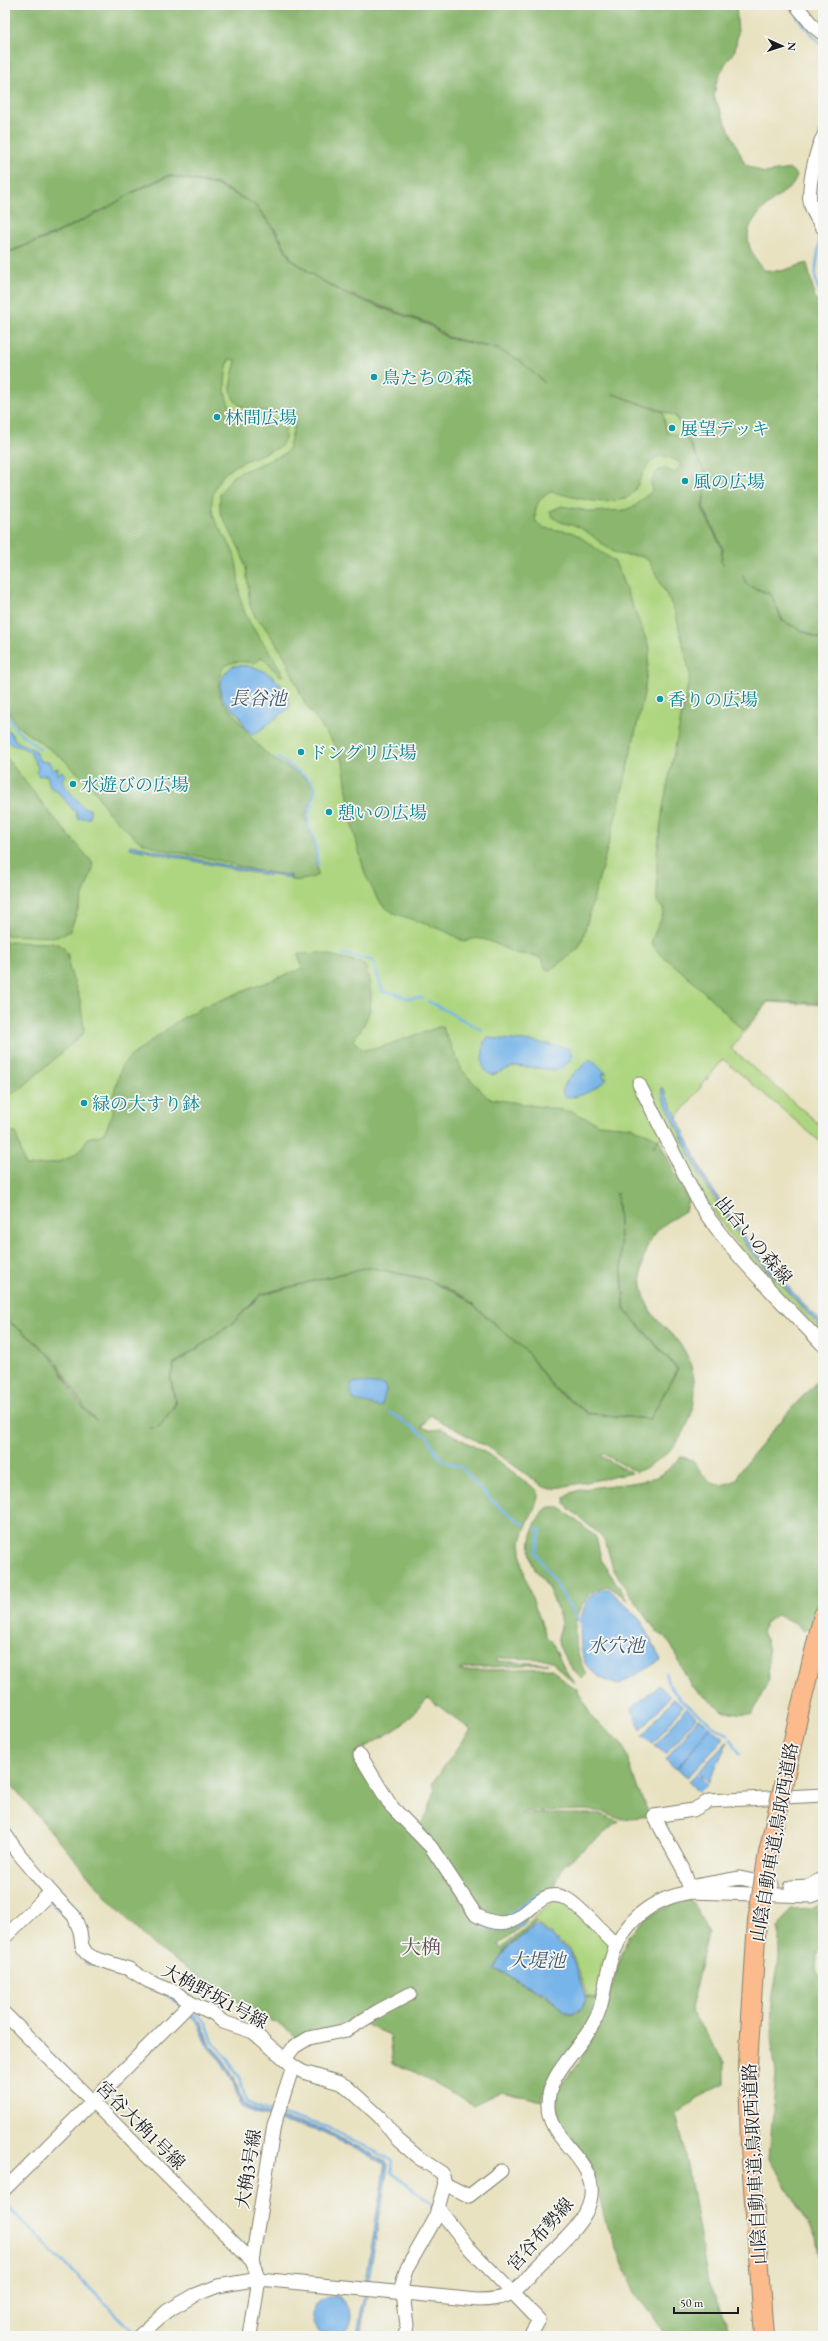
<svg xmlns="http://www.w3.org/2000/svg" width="828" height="2341" font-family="'EB Garamond','Noto Serif JP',serif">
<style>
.green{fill:#aed57f;stroke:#65784e}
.forest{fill:#8ab66e;stroke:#536945;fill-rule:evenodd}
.water{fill:#76b4e9;stroke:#496882}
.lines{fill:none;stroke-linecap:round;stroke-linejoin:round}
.stream{stroke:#76b4e9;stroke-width:2.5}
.minor-casing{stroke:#827f6e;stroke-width:15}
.highway-casing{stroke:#827f6e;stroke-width:20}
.minor{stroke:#fff;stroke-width:13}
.highway{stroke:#fbbb8c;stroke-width:18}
.highway-bridge-casing{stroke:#827f6e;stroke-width:20;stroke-linecap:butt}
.highway-bridge{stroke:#fbbb8c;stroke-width:18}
.culture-dot{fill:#0f9aa8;stroke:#f6f6f2;stroke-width:1.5}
.labels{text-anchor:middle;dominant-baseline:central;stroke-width:3.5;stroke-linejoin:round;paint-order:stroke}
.culture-label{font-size:18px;fill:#0d838f;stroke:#f6f6f2;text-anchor:start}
.street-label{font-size:18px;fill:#1c1c1c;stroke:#f6f6f2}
.water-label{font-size:19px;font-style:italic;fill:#40596e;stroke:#f6f6f2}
.quarter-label{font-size:20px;fill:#635058;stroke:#f6f6f2}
</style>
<rect width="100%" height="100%" fill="#f6f6f2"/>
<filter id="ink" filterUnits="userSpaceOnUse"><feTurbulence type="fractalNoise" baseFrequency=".025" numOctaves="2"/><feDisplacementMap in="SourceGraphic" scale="8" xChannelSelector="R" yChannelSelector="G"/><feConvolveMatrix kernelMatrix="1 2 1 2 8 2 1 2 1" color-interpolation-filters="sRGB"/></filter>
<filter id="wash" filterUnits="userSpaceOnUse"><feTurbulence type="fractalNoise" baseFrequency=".012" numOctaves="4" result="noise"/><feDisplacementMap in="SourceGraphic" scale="16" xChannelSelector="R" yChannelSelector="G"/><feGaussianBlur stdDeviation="0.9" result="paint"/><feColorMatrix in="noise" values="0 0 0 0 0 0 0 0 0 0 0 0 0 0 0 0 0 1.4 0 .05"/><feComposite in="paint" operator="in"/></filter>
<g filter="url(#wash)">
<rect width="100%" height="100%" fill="#e8e2c1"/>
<g class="green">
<path d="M169 176 217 185 254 204 274 229 291 259 319 279 345 294 430 325 448 338 497 349 519 360 545 383 568 393H609L631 399 675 416 707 477 702 508 723 549 721 562 742 574 747 585 771 594 783 621 823 641V1005L768 1002 731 1049 823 1127V1144L723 1059 674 1121 703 1183 747 1248 823 1330V1334C792 1302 758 1272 731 1236 706 1203 687 1165 669 1128L617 1193 624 1310 678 1369 650 1419 588 1413 554 1388 526 1351 463 1297 427 1280 368 1267 261 1295 231 1324 174 1365 170 1377 176 1404 159 1427 108 1431 87 1413 56 1362 15 1326 5 1320V253L54 235 105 209 138 189Z"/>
<path d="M554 1900H562L611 1946 599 1999 587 1996 571 1951 537 1923 534 1918Z"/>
</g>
<g class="forest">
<path d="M5 5H736L738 33 735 50 725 64 716 84 714 97 745 164 764 173 790 169 797 175C793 188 790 187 780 195 749 219 735 236 764 270L781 271 807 263 815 298 823 306V640L783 621 771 594 747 585 742 574 747 585 771 595 782 621 823 641V1003L767 1001 743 1031C723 1009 702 990 680 970 667 958 662 959 651 942 655 931 661 922 664 910L657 902V854L663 807 690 674 675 611 649 561C639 552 627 558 616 553 603 547 593 534 580 528 570 523 553 524 550 511L562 506 592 512 625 510 635 506 652 491 651 481 659 470 666 469 675 473 681 464C645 436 643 490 628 497 605 508 575 497 552 492 539 495 533 509 536 522L544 528 571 532 579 536 615 562 650 649 644 694 619 805 582 941 578 949 550 970 546 969C543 965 544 961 540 958 534 954 523 955 516 953 500 949 482 931 465 942L445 931 394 913 383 906 376 896 365 874 352 825 343 762 337 748 305 704 285 657 262 623 256 619 250 605 246 568 241 552 220 512V494L233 476 284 454 288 450 296 419 289 409C268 412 229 417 231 384 231 376 235 367 236 360L229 359C223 384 219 413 253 419 261 420 269 418 278 419L285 427V439L280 447C264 454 242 460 228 471 215 481 208 502 214 517 218 529 227 538 232 549 241 568 236 589 243 608 252 633 273 651 283 676H280L262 657 255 663C245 662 231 659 223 668 220 672 219 678 219 682 217 704 229 705 239 720 249 735 257 746 271 757 285 768 305 773 315 789L306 816 308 829 314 841 318 875C309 879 301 881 291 880V875L254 870 213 859 161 849 139 841 108 812 93 788 62 758 17 726 5 705V254L54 235 105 209 138 190 169 176 216 185 254 204 274 230 291 260 319 279 345 294 429 325 447 338 497 349 519 360 545 383 519 360 497 349 448 337 430 324 346 293 319 279 292 259 275 229 254 204 217 184 169 175 138 189 105 209 54 234 5 253ZM613 394 676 416 707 476 703 507 723 549 721 562 724 564 721 562 722 549 702 508 707 477 685 436 667 433 663 412Z"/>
<path d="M5 756 49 812 92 862 93 869 70 931 57 937 5 935Z"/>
<path d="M5 942 56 943 62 946 68 955 69 968 80 999 84 1029 83 1034 18 1091 5 1096Z"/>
<path d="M321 953 360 962 366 967C374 999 374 1014 353 1040L363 1050 381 1047 442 1026 462 1070 488 1098 573 1112 599 1124 631 1127 659 1139 653 1147 659 1140 688 1200 685 1211C674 1218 662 1224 654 1235 638 1256 637 1290 652 1313 663 1329 681 1339 688 1358 708 1405 682 1455 636 1472L602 1453 601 1456 632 1473 551 1489 544 1487 491 1449 430 1415 422 1427 430 1430 442 1429 455 1436 493 1457 538 1491C541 1504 521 1528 521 1546 520 1575 538 1611 547 1638L551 1640 564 1668 575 1684 551 1661 545 1659 497 1658 498 1661 548 1664 466 1668 459 1670V1671L548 1668C560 1670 565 1688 577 1689L593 1719 623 1744 638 1790 650 1816 622 1819 605 1812 583 1810 522 1812V1814H600L619 1821 563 1866 552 1893C534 1898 524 1915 508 1919 472 1928 450 1867 433 1844 429 1838 423 1833 418 1828L427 1814 435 1790 432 1783 471 1730 428 1698 401 1726 356 1753 384 1803 433 1855 469 1913C497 1942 518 1923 543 1904L517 1930 498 1945 501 1949 534 1919 535 1923 506 1949 494 1969 543 1994 568 2014C578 2014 586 2007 586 1997L599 2000C590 2039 549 2062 542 2101L502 2091 473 2105 413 2071 393 2064 390 2035 362 2023 411 1995V1993L380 2008 352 2026 339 2025 351 2027 307 2037 301 2041 288 2030 218 1990 153 1945 114 1906 5 1777V1320C20 1329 46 1350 56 1364 69 1382 78 1410 97 1421 79 1405 71 1382 57 1363 46 1349 21 1329 5 1319V1131L16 1133 25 1166C47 1165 78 1163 87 1138L104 1134 113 1112V1096L122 1065 130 1057 179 1020 203 1007 303 968 298 954ZM617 1193 625 1309 678 1369 650 1419 588 1414 553 1388 526 1351 463 1297 427 1280 368 1267 261 1295 231 1325 174 1365 171 1377 176 1404 159 1427 150 1428 159 1427 175 1404 170 1377 174 1364 231 1324 261 1294 368 1267 428 1279 463 1296 526 1351 554 1388 588 1413 650 1419 677 1369 624 1310Z"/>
<path d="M823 1375V1566L818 1615 812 1627 803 1631 794 1622 776 1615 767 1622 761 1631 767 1641 769 1679 752 1715 723 1711 691 1686 668 1639 657 1632 613 1569 606 1543 599 1534 565 1505V1497C578 1483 638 1488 660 1475 668 1471 674 1462 681 1457L693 1460C705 1478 713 1492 736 1480L741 1469 790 1410Z"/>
<path d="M549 1507H558L566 1512 596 1537 602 1562 628 1600 608 1586C598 1587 594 1591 587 1598 568 1622 574 1649 586 1674L582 1679C574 1673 557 1649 558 1638 558 1633 562 1628 561 1623 559 1612 549 1587 542 1578 539 1573 534 1569 532 1563 527 1546 533 1516 549 1507Z"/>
<path d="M681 1900H690L694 1903 708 1933 690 2010 725 2062V2083L707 2092 676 2114 686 2155 708 2283 732 2336H666L652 2313 636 2295 607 2227 590 2161 570 2141 553 2106 556 2091 576 2066 597 2031 628 1936 646 1917Z"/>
<path d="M823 1903C823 1915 826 1930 823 1941 820 1953 809 1969 823 1979V2283L816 2237 769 2159 776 2073 771 2038 772 2001 779 1960V1929L791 1909 812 1908Z"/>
</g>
<g class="water">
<path d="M233 666C261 663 282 678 290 704L288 709 255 734C247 735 243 722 240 716 236 711 230 708 226 703 215 690 221 674 233 666Z"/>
<path d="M5 725 16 741 34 750 40 761 49 762 53 770 58 768 57 775 62 771 65 776 62 779 64 785 84 808 90 809V818H77V814L58 792 50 787 47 775 39 776 36 772 38 768 30 752C14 741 5 752 5 725Z"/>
<path d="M130 845 254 871 291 876V878L253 873 130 848Z"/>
<path d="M488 1038 534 1042 568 1048 573 1055 570 1061 559 1070 515 1066 492 1075C478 1070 483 1054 484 1042Z"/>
<path d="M588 1061H594L607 1074 603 1073V1077L607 1078C601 1087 575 1101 565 1096L562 1091 568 1079Z"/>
<path d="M661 1088H663L707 1181 722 1204 751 1246 823 1325V1329L748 1247 704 1181 664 1100Z"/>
<path d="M354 1382 384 1385 386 1389 382 1406 379 1407 354 1400 351 1394V1383Z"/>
<path d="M602 1589H609L642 1621 661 1660 618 1685C607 1682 592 1674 585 1663 582 1658 582 1651 581 1645 579 1624 580 1599 602 1589Z"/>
<path d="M659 1685 670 1697 641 1729 631 1709Z"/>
<path d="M674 1698 683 1706 653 1744 642 1736Z"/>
<path d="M686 1708 696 1717 666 1754 655 1746Z"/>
<path d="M698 1718 710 1727 676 1769 666 1760Z"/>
<path d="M710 1727 724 1739 687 1778 677 1769Z"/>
<path d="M728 1741 709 1782 698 1772Z"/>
<path d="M697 1773 707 1784 699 1792 689 1781Z"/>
<path d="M5 1841 20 1863 69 1918 76 1930 80 1951 83 1956 92 1962 126 1972 141 1982 170 1994 190 2009 202 2024 211 2046 223 2059 234 2077 243 2104 272 2116 324 2129 387 2162 388 2165 360 2336H357L385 2164 323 2132 271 2119 241 2107 232 2079 221 2061 209 2048 199 2026 182 2006 162 1993 142 1985 125 1975 86 1963 77 1951 73 1931 67 1921C55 1906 5 1856 5 1841Z"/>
<path d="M536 1924 570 1952 586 1999 582 2008 572 2013 564 2011 544 1993 494 1969 507 1949Z"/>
<circle cx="332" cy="2316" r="19"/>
</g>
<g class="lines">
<g class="stream">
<path d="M797 17 823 47"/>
<path d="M819 134 823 128"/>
<path d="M818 230C824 252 806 275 823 297"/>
<path d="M5 709 15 729 40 749"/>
<path d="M277 757 312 781 316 788 308 816 309 828 315 840 318 866"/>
<path d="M342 954 373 961 383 992 394 993 406 998H423"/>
<path d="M428 1001 482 1030"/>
<path d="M389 1412 428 1437 437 1454 443 1460 462 1468 483 1492 504 1511 524 1524"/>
<path d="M536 1529 541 1530 536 1553 582 1625"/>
<path d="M666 1673C665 1695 711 1723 728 1736"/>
<path d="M731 1739 740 1754"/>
<path d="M510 1914 534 1896 548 1891"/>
<path d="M479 1923C490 1932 511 1932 523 1922"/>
<path d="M196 2012 206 2023 213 2042 228 2059 240 2078 246 2102 273 2113"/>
<path d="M282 2115 328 2127 393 2161 391 2173 432 2203V2207"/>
<path d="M5 2204 135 2333"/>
</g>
</g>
</g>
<g filter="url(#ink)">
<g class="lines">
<g class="minor-casing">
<g id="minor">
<path d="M796 5 813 26 823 34"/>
<path d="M823 137C816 148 808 188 810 201 811 211 818 220 823 228"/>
<path d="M639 1084 700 1205C734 1257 781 1300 823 1345"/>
<path d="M360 1755 391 1806 431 1847 476 1915C527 1944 532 1880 567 1899 580 1906 605 1935 617 1946"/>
<path d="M5 1834 19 1854 51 1892"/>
<path d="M695 1886 740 1878 772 1885"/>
<path d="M791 1887 809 1886 823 1878"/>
<path d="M691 1892 683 1869 654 1816 693 1810 709 1801 823 1795"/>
<path d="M5 1937 51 1892 74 1916 80 1931 82 1946 86 1953 94 1958 129 1969 148 1981 175 1992 191 2003 214 2014 223 2022 253 2032 293 2066 303 2072 340 2083 347 2087 380 2117 398 2140 419 2158 442 2173 445 2183 438 2208 470 2249 539 2320 530 2336"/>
<path d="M5 2014 252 2261"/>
<path d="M285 2059 294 2047 309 2038 347 2030 378 2011 410 1994"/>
<path d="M445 2184 469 2196 501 2171"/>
<path d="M5 2189 191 2003"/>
<path d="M139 2336 167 2311 195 2295 218 2286 259 2279 478 2300C490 2300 503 2299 513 2292 521 2287 527 2277 534 2270 551 2252 574 2234 586 2212 590 2204 592 2194 591 2185 586 2154 547 2138 548 2104 548 2074 579 2050 593 2024 604 2006 604 1983 610 1963 622 1922 649 1899 691 1892L812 1896 823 1892"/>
<path d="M250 2336 259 2279 252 2261 274 2125 293 2066"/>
<path d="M405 2336 407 2325 402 2285 406 2270 434 2221 438 2208"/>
</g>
</g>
<g class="highway-casing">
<g id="highway">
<path d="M800 1709 823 1615"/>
<path d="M757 1921 748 2065 750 2147 764 2336"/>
</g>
</g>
<use href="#minor" class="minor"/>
<use href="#highway" class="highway"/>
<g class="highway-bridge-casing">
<path id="highway-bridge" d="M757 1921 768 1853 800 1709"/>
</g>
<use href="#highway-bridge" class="highway-bridge"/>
</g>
</g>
<g class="culture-dot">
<circle cx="374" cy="377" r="4"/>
<circle cx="217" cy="417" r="4"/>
<circle cx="672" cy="428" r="4"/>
<circle cx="685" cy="481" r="4"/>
<circle cx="660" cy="699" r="4"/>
<circle cx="301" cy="752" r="4"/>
<circle cx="73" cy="784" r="4"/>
<circle cx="329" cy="812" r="4"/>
<circle cx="84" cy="1103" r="4"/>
</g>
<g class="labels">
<g class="culture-label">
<text x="382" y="377">鳥たちの森</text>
<text x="225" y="417">林間広場</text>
<text x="680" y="428">展望デッキ</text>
<text x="693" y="481">風の広場</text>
<text x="668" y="699">香りの広場</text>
<text x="309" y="752">ドングリ広場</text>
<text x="81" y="784">水遊びの広場</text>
<text x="337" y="812">憩いの広場</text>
<text x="92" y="1103">緑の大すり鉢</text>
</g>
<g class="street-label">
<text transform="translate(754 1240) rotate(50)">出合いの森線</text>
<text transform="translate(774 1842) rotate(-80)">山陰自動車道;鳥取西道路</text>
<text transform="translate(215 1996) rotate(28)">大桷野坂1号線</text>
<text transform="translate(141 2125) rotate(45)">宮谷大桷1号線</text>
<text transform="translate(754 2164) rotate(-93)">山陰自動車道;鳥取西道路</text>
<text transform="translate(248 2169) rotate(-81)">大桷3号線</text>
<text transform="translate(540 2234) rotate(-49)">宮谷布勢線</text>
</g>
<g class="water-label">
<text x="258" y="698">長谷池</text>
<text x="616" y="1645">水穴池</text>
<text x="537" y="1960">大堤池</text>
</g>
<g class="quarter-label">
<text x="421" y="1947">大桷</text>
</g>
</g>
<rect width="828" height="2341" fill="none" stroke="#f6f6f2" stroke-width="20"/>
<g transform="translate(782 46) rotate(93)" stroke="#f6f6f2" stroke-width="3" paint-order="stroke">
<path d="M0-3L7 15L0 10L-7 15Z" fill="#1c1c1c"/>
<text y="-6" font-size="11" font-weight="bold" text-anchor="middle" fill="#1c1c1c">N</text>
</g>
<path d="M674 2307v6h64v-6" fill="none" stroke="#1c1c1c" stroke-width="2"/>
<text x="680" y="2307" font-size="12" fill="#1c1c1c" stroke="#f6f6f2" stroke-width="3" paint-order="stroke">50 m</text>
</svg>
